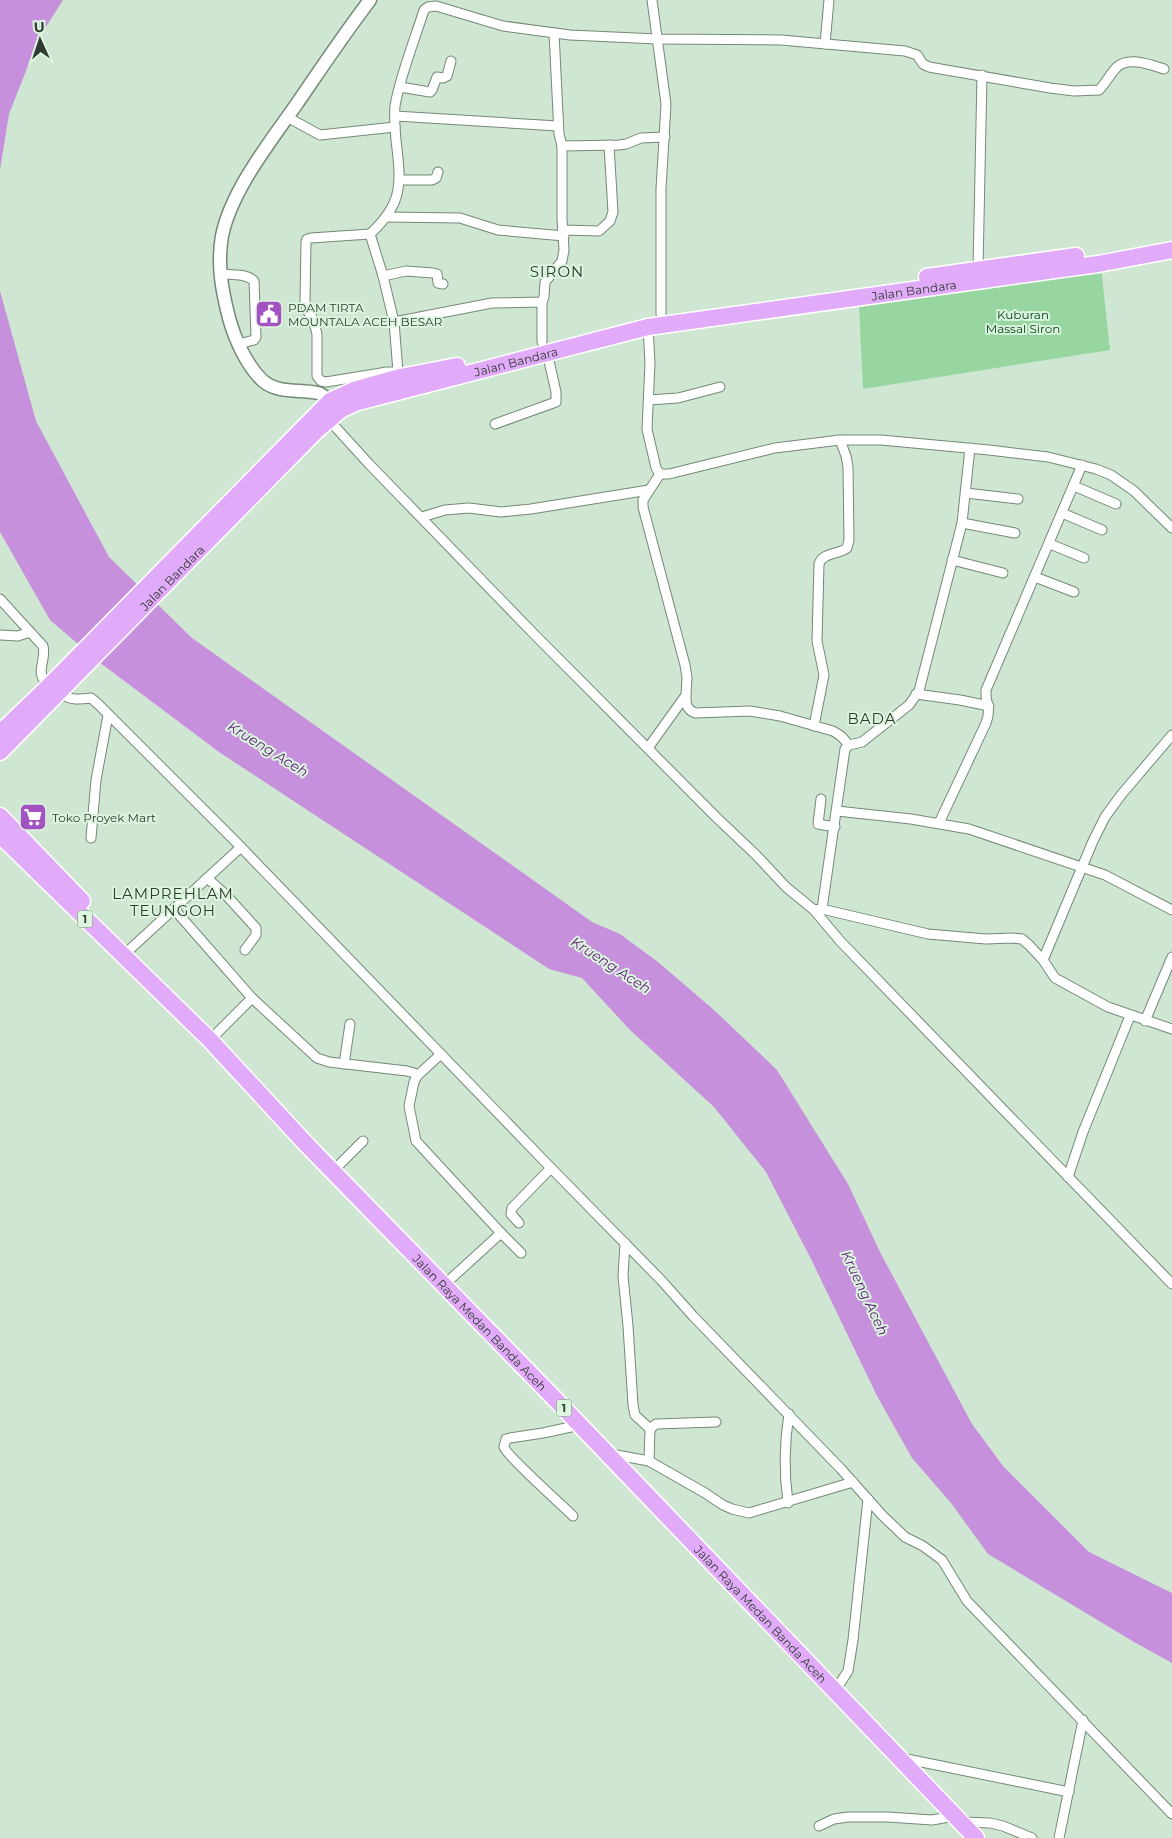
<svg xmlns="http://www.w3.org/2000/svg" width="1172" height="1838" font-family="Montserrat,sans-serif">
<style>
.green{fill:#97d6a1}
.water{fill:#c690dc}
.lines{fill:none;stroke-linecap:round;stroke-linejoin:round}
.street-casing{stroke:#738975;stroke-width:11}
.secondary-casing{stroke:#738975;stroke-width:15}
.highway-casing{stroke:#fff;stroke-width:19}
.street{stroke:#fff;stroke-width:9}
.secondary{stroke:#fff;stroke-width:12}
.highway{stroke:#e2abf9;stroke-width:16}
.labels{text-anchor:middle;dominant-baseline:central;stroke-width:4;stroke-linejoin:round;paint-order:stroke}
.shield{fill:#dcf5df;stroke:#647265;stroke-width:1}
.shield-label{font-size:11px;font-weight:bold;fill:#303a31}
.street-label{font-size:12px;fill:#303a31;stroke:#dcf5df}
.poi-label{font-size:12px;fill:#303a31;stroke:#dcf5df;text-anchor:start}
.park-label{font-size:12px;fill:#044118;stroke:#dcf5df}
.water-label{font-size:14px;font-style:italic;fill:#5d1a74;stroke:#dcf5df}
.quarter-label{font-size:15px;letter-spacing:1px;fill:#303a31;stroke:#dcf5df}
</style>
<rect width="100%" height="100%" fill="#cfe7d2"/>
<path class="green" d="M1101 267 1110 350 863 389 859 306 985 288Z"/>
<g class="water">
<path d="M0 0H63L39 38 9 114 0 170Z"/>
<path d="M0 291 36 421 109 557 192 638 592 922 620 934 658 962 714 1010 777 1070 848 1184 881 1254 972 1424 1003 1466 1089 1552 1172 1593V1663L1134 1642 988 1554 951 1503 912 1458 877 1396 811 1259 766 1172 714 1107 630 1030 582 978 549 969 219 752 99 662 50 620 0 532Z"/>
</g>
<g class="lines">
<g class="street-casing">
<g id="street">
<path d="M652 0 666 104 661 189V314"/>
<path d="M825 44 829 0"/>
<path d="M400 87 430 92 432 90 437 77 443 78 447 76 451 61"/>
<path d="M395 116 558 126"/>
<path d="M287 117 320 135 395 127"/>
<path d="M562 146 619 145 626 144 641 138 665 137"/>
<path d="M400 180H432L436 178 438 172"/>
<path d="M386 217 460 218 498 230 564 236"/>
<path d="M563 230 599 231 610 221 613 212 609 145"/>
<path d="M370 234 311 238 307 239 306 242 305 301 307 310 313 319 317 334V376L321 381 326 382 387 372H398"/>
<path d="M978 269 982 75"/>
<path d="M220 274C231 275 246 273 254 281L256 337 254 340 239 344"/>
<path d="M383 276 406 271 433 273 437 274 438 283 443 284"/>
<path d="M542 302V342"/>
<path d="M394 322 383 276 370 234C404 203 401 183 396 140 395 129 394 117 395 106 400 76 415 39 424 10L428 7 436 6 503 26 570 35 657 39 781 40 905 51 917 55 923 64 929 67 1050 88 1074 91 1099 90C1106 83 1110 74 1117 67 1129 56 1151 65 1164 69"/>
<path d="M648 327 650 363 647 429 656 468 660 474"/>
<path d="M400 377 398 372 394 322 492 303 542 302 544 297 545 282 562 261 564 250 562 219V146L559 134 554 33"/>
<path d="M649 400 678 398 720 387"/>
<path d="M329 420 369 464 532 632 716 817 756 855 786 887 814 910 822 909 928 934 986 939 1012 938 1022 939 1029 945 1043 960 1055 978 1108 1007 1172 1029"/>
<path d="M495 424 556 402V392L547 352"/>
<path d="M660 474H669L775 448 840 440H881L989 450 1048 457 1096 469 1111 475 1134 491 1172 528"/>
<path d="M1074 486 1116 504"/>
<path d="M966 493 1018 499"/>
<path d="M1062 513 1102 530"/>
<path d="M422 517 445 510 469 508 501 512 531 509 649 490"/>
<path d="M962 523 1015 533"/>
<path d="M1050 544 1084 558"/>
<path d="M952 560 1003 573"/>
<path d="M1035 577 1074 592"/>
<path d="M0 599 43 646C47 662 33 672 49 686"/>
<path d="M0 635 18 636 30 632"/>
<path d="M59 693C71 700 77 700 91 698L98 704 235 841 551 1168 661 1280 693 1316 841 1469 882 1515 905 1537 923 1546 942 1560 967 1601 1172 1814"/>
<path d="M916 694 960 700 989 706"/>
<path d="M686 695C686 704 686 709 695 713L750 711 780 716 833 731 841 736 849 745"/>
<path d="M814 726 824 675 817 641 819 564C823 552 838 555 847 548L849 540 848 467 846 456 840 440"/>
<path d="M648 748 686 695 687 678 685 665 643 507V500L660 474"/>
<path d="M821 799 818 824 835 827"/>
<path d="M837 811 911 819 969 829 1105 875 1172 910"/>
<path d="M939 823 986 723C992 707 985 705 986 690L1082 465"/>
<path d="M91 838 96 780 108 715"/>
<path d="M207 878 225 894 256 928V935L245 950"/>
<path d="M174 909 252 998"/>
<path d="M822 909 845 749 849 745 862 742 909 705 919 691 962 523 970 448"/>
<path d="M814 910 841 942 1172 1284"/>
<path d="M127 952 241 847"/>
<path d="M1043 960 1093 841 1105 817 1121 795 1172 735"/>
<path d="M1145 1021 1172 957"/>
<path d="M210 1040 252 998 317 1058 329 1062 407 1071 414 1073 417 1076 441 1054"/>
<path d="M344 1064 350 1024"/>
<path d="M417 1076 414 1082 409 1106 416 1141 501 1233 521 1253"/>
<path d="M333 1171 363 1141"/>
<path d="M1068 1177 1083 1132 1130 1016"/>
<path d="M519 1223 511 1214 512 1208 551 1168"/>
<path d="M625 1243 623 1276 628 1326 633 1405 635 1415 650 1429 649 1461"/>
<path d="M444 1285 501 1233"/>
<path d="M650 1429 656 1424 716 1422"/>
<path d="M611 1454 649 1461 705 1493 723 1505 732 1509 749 1513 853 1482"/>
<path d="M788 1503C784 1473 784 1444 789 1414"/>
<path d="M573 1516C563 1506 506 1455 504 1447 504 1445 506 1441 506 1439L510 1438 543 1433 580 1425"/>
<path d="M835 1691 848 1671 853 1640 868 1499"/>
<path d="M902 1758 1069 1792"/>
<path d="M962 1822 990 1823 1003 1826 1032 1838"/>
<path d="M819 1826 834 1819 848 1817H888L932 1820 955 1816"/>
<path d="M1059 1838 1083 1720"/>
</g>
</g>
<g class="secondary-casing">
<path id="secondary" d="M330 401C327 399 322 394 318 393 299 389 279 394 263 381 247 366 235 340 229 318 222 291 217 264 222 236 231 191 270 142 296 105 320 70 344 34 370 0"/>
</g>
<g class="highway-casing">
<g id="highway">
<path d="M927 277 1076 256"/>
<path d="M0 733 49 686 330 401 354 390 400 377 457 366"/>
<path id="s1" d="M0 752 316 431 342 409 358 402 648 327 1098 264 1172 250"/>
<path d="M0 816 82 901"/>
<path id="s2" d="M0 835 210 1040 307 1145 553 1397 976 1838"/>
</g>
</g>
<use href="#street" class="street"/>
<use href="#secondary" class="secondary"/>
<use href="#highway" class="highway"/>
</g>
<defs>
<g id="civic-square" transform="scale(1.4375)"><rect x="-9" y="-9" width="18" height="18" rx="4" fill="#a352c2" stroke="#dcf5df"/><path d="M-.6-6.5H3V-4.5H.6V-3L4-1V1h2V6H-6V1h2V-1L-.6-3ZM-1.2 2.5V6h2.4V2.5Z" fill="#fff"/></g>
<g id="supermarket-square" transform="scale(1.4375)"><rect x="-9" y="-9" width="18" height="18" rx="4" fill="#a352c2" stroke="#dcf5df"/><path d="M-6-5.5h2.5l.6 2H6L4.5 2H-2.5L-4.4-4H-6ZM-1.5 3.2a1.3 1.3 0 1 0 .1 0ZM3 3.2a1.3 1.3 0 1 0 .1 0Z" fill="#fff"/></g>
</defs>
<g fill-rule="evenodd">
<use href="#civic-square" x="269" y="314"/>
<use href="#supermarket-square" x="33" y="817"/>
</g>
<g class="labels">
<g class="shield">
<rect x="77.5" y="910.5" width="15" height="17" rx="4"/>
<rect x="556.5" y="1399.5" width="15" height="17" rx="4"/>
</g>
<g class="shield-label">
<text x="85" y="919">1</text>
<text x="564" y="1408">1</text>
</g>
<g class="street-label">
<text stroke="none"><textPath href="#s1" startOffset="1070">Jalan Bandara</textPath></text>
<text stroke="none"><textPath href="#s1" startOffset="665">Jalan Bandara</textPath></text>
<text stroke="none"><textPath href="#s1" startOffset="245">Jalan Bandara</textPath></text>
<text stroke="none"><textPath href="#s2" startOffset="684">Jalan Raya Medan Banda Aceh</textPath></text>
<text stroke="none"><textPath href="#s2" startOffset="1089">Jalan Raya Medan Banda Aceh</textPath></text>
</g>
<g class="poi-label">
<text x="288" y="307">PDAM TIRTA<tspan x="288" dy="14">MOUNTALA ACEH BESAR</tspan></text>
<text x="52" y="817">Toko Proyek Mart</text>
</g>
<g class="park-label">
<text x="1023" y="314">Kuburan<tspan x="1023" dy="14">Massal Siron</tspan></text>
</g>
<g class="water-label">
<text transform="translate(268 749) rotate(32)">Krueng Aceh</text>
<text transform="translate(611 965) rotate(33)">Krueng Aceh</text>
<text transform="translate(865 1293) rotate(65)">Krueng Aceh</text>
</g>
<g class="quarter-label">
<text x="557" y="271">SIRON</text>
<text x="872" y="718">BADA</text>
<text x="173" y="893">LAMPREHLAM<tspan x="173" dy="17">TEUNGOH</tspan></text>
</g>
</g>
<g transform="translate(40 40) rotate(357)" stroke="#dcf5df" stroke-width="4" paint-order="stroke">
<path d="M0-4L9 19L0 12L-9 19Z" fill="#303a31"/>
<text y="-8" font-size="14" font-weight="bold" text-anchor="middle" fill="#303a31">U</text>
</g>
</svg>
